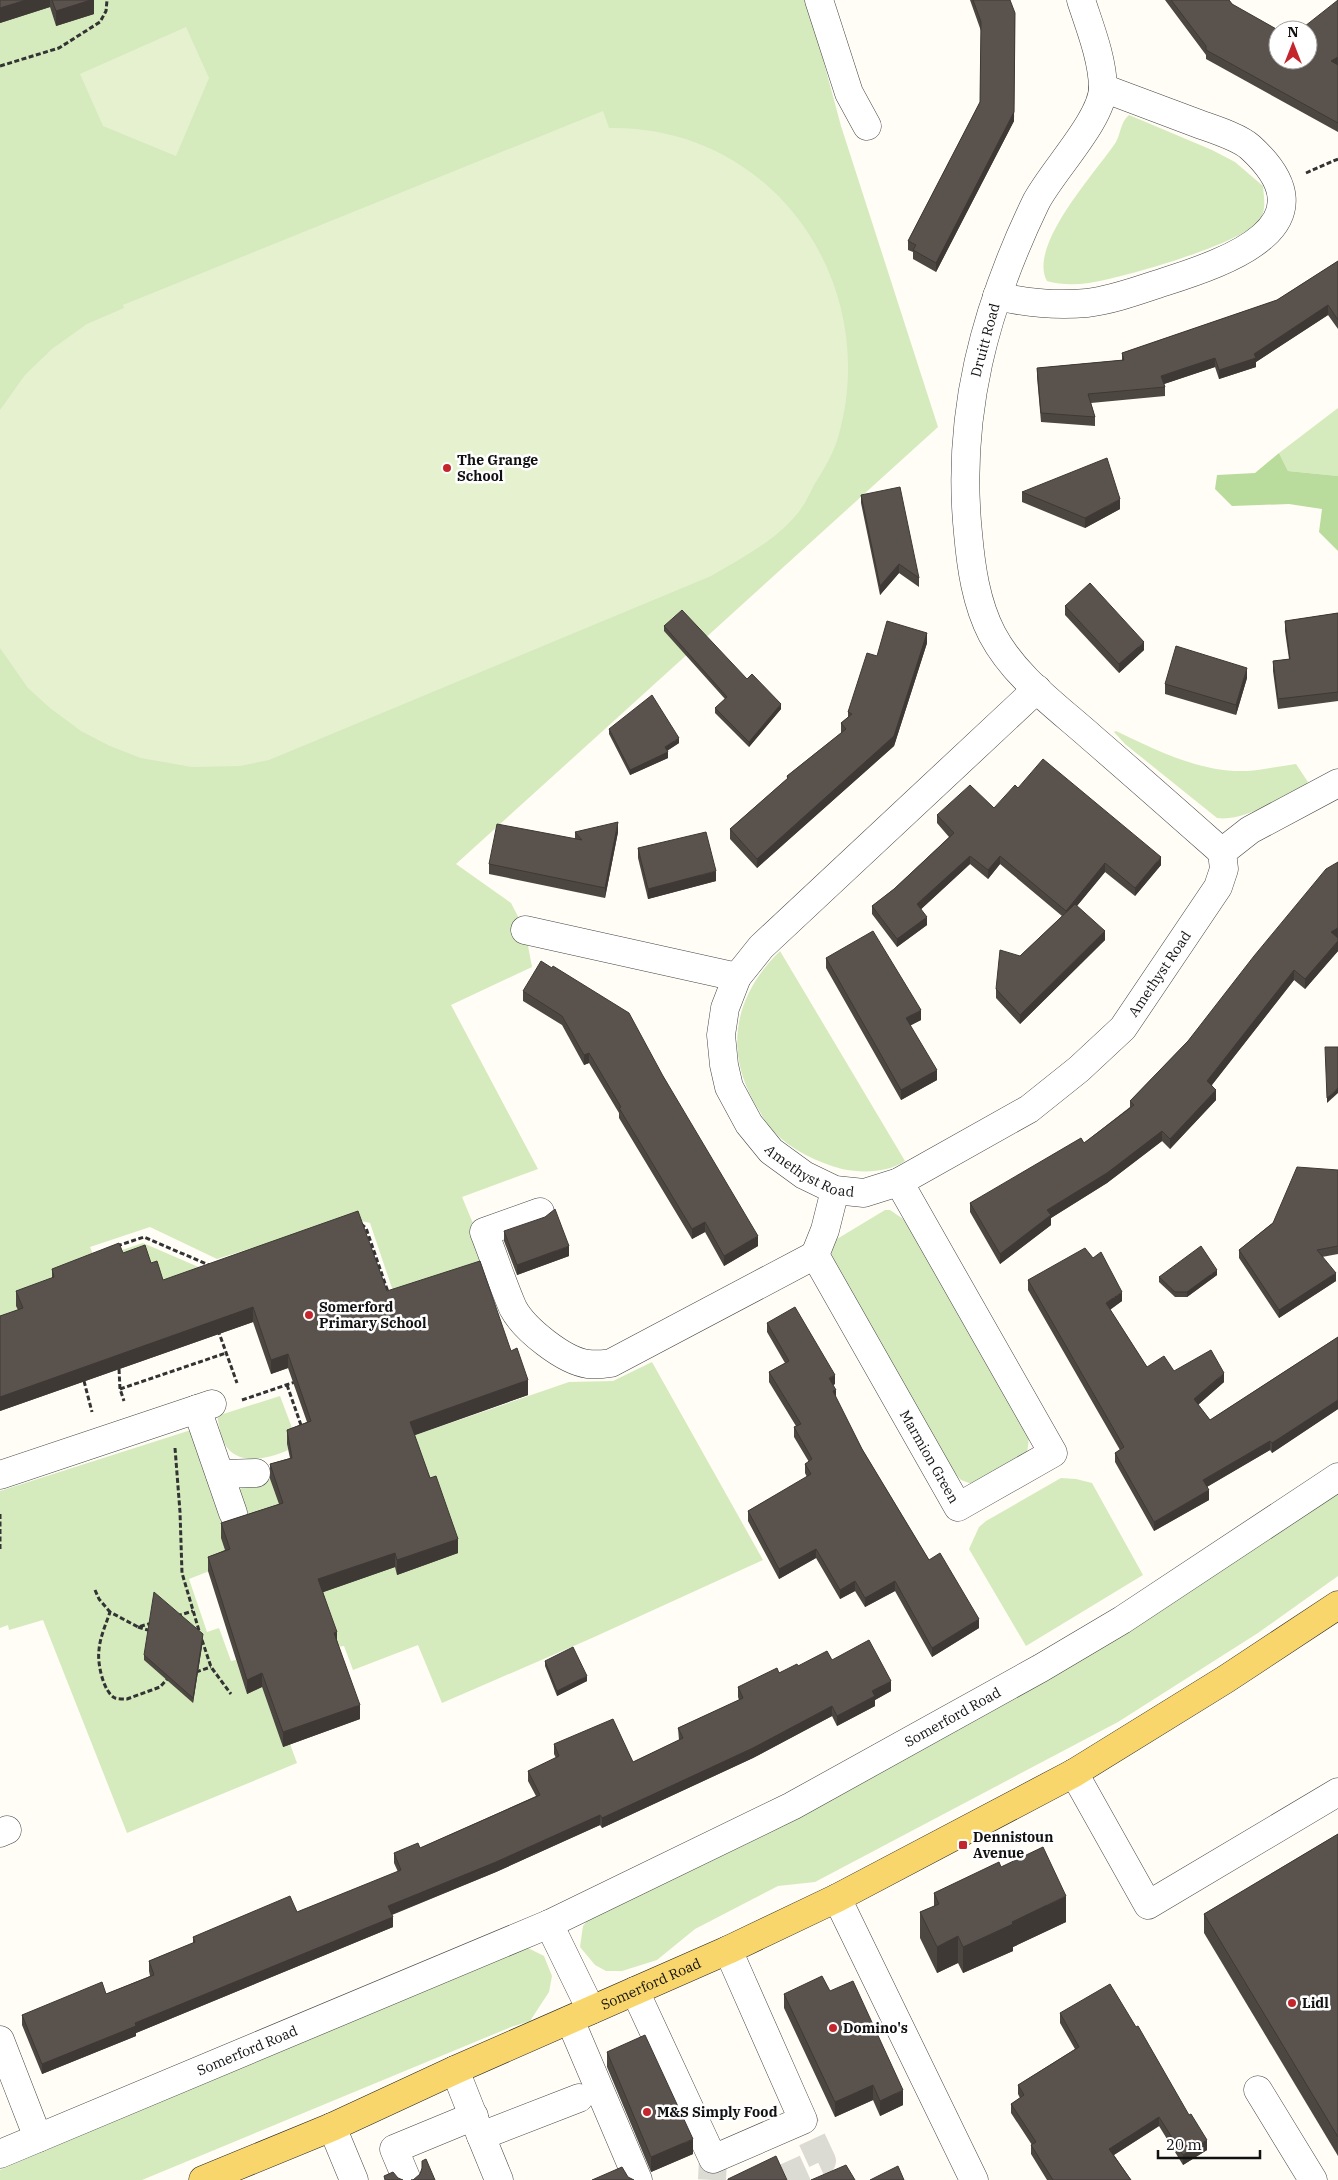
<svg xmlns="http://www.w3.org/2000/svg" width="1338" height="2180" font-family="'IBM Plex Serif',serif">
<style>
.green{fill:#d5ebbd}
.forest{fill:#b9dc9c}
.pitch{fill:#e6f2cf}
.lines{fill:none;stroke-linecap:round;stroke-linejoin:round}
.minor-tunnel{stroke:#dbdad3;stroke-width:28;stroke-dasharray:28 14;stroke-linecap:butt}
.minor-casing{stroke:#444;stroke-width:29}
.major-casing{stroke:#222;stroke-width:29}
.path{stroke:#333;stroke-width:3;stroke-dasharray:5 2.5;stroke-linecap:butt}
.minor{stroke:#fff;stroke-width:28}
.major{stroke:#f9d66b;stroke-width:28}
.wall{fill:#4d4742}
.shaded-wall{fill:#3f3936}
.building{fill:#5a524d;stroke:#3f3936}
.poi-dot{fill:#c4262e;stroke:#fff;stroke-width:2}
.labels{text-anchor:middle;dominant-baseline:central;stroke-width:5;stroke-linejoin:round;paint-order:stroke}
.street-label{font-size:14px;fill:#111;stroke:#fff}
.poi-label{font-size:14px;font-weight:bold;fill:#111;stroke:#fff;text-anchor:start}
</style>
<rect width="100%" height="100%" fill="#fffdf5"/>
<g class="green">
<path d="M90 0H807L841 126 938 427 456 864 511 903 525 930 532 967 451 1005 538 1169 462 1197 493 1271 397 1303 370 1223 348 1218 217 1259 150 1227 90 1247 95 1259 143 1243 217 1275 17 1306 23 1323 0 1331V23L50 7 56 26Z"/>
<path d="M1129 115 1212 150 1235 162 1263 186C1264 199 1267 212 1258 222 1238 245 1122 278 1089 283 1075 285 1060 285 1047 281 1027 246 1097 171 1116 142 1121 133 1120 123 1129 115Z"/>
<path d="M1338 408V476L1288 471 1279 453Z"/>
<path d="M1116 731C1156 750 1201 773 1247 771 1263 770 1280 766 1296 764L1308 782 1304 787C1281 798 1243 822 1217 818L1125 744 1114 732Z"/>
<path d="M780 951 905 1161C887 1173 862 1173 842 1169 817 1162 791 1150 773 1131 767 1126 764 1119 760 1112 723 1055 732 998 780 951Z"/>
<path d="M885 1210H890L906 1221 1029 1437 1027 1454 972 1484 961 1480 953 1471 831 1259 832 1245 837 1239Z"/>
<path d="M652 1362 763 1560 592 1638 442 1703 418 1645 353 1670 344 1646 337 1647 317 1577 435 1491 410 1437 569 1382 613 1381Z"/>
<path d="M280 1396 297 1441 287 1444 288 1450C268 1459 237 1467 224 1443 220 1435 219 1424 217 1416Z"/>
<path d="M191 1430 231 1535 221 1537 230 1563 189 1579 207 1632 219 1628 231 1661 236 1660 247 1694 262 1687 274 1721 290 1744 297 1763 127 1833 43 1620 9 1630 8 1625 0 1628V1491Z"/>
<path d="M1061 1478 1076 1479 1092 1483 1143 1575 1026 1646 969 1549 979 1527 986 1521Z"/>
<path d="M270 1479 275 1493 298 1485 304 1498 253 1528 239 1489Z"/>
<path d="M1338 1493V1576L1258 1633 1118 1722 815 1882 778 1886 695 1929 657 1960 622 1971H606L595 1965 580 1947 583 1926 590 1917Z"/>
<path d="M517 1947 528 1948 544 1956 552 1976 549 1992 530 2021 511 2027 142 2180H0V2170Z"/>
</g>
<path class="forest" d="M1279 453 1288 471 1338 476V551L1319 532 1322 509 1289 504 1232 506 1215 489 1217 475 1255 473Z"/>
<g class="pitch">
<path d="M186 27 209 78 176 156 103 126 80 74Z"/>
<path d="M603 111 609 128C772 125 881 281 839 434 834 453 824 469 814 485 809 495 804 506 797 514 774 542 741 558 711 576L269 760 240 766 192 767 141 758 110 746 81 731 50 708 28 688 0 648V410L25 375 52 349 87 324 124 308 123 305Z"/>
</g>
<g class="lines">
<g class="minor-tunnel">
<path d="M712 2180 713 2159"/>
<path d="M780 2180 822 2161 803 2120"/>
</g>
<g class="minor-casing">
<g id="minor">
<path d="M819 0 849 93 867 126"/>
<path d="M1081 0C1090 28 1102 57 1103 87 1103 119 1052 171 1036 202 985 308 956 414 968 533 971 567 976 603 992 634 1014 676 1056 706 1091 737 1135 775 1179 814 1222 852"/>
<path d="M997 296C1027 303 1055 306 1087 303 1113 300 1139 290 1164 282 1227 262 1336 225 1250 147 1239 137 1213 129 1199 124 1167 112 1135 100 1103 88"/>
<path id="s1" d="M1037 689 761 947 737 977 725 1008 721 1035 724 1065 729 1087 749 1124 771 1151 804 1175 835 1190 864 1193 899 1182 1029 1109 1079 1069 1123 1028 1218 887 1224 869 1222 852 1250 830 1338 783"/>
<path d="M525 930 737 977"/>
<path id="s2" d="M835 1190 825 1230 815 1255 958 1507 1053 1453 899 1182"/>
<path d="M540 1212 484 1232C494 1257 502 1283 513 1308 524 1329 564 1361 588 1364 596 1365 604 1364 611 1363L815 1255"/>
<path d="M197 1409 233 1513"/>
<path d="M220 1474 256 1473"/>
<path d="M0 1475 212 1404"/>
<path d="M1074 1773 1148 1905 1338 1792"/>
<path d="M0 1833 7 1830"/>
<path d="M837 1898 974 2180"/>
<path d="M549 1924 591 2010"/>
<path d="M635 1991 713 2159 803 2120 728 1950"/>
<path d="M570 2020 638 2180"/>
<path d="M0 2040 38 2138"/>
<path d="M455 2070 481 2136 579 2098"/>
<path d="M1258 2090 1313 2180"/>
<path d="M332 2127 354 2180"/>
<path d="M481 2136 499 2180"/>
<path id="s3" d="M0 2154 549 1924 792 1806 1041 1668 1122 1620 1338 1477"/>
<path d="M407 2180 394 2149 474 2116"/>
</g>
</g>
<g class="major-casing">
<g id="major">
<path id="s4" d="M203 2180 332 2127 455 2070 728 1950 837 1898 1074 1773 1226 1679 1338 1605"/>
</g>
</g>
<g class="path">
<path d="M0 66 59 48 100 22 106 11 107 0"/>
<path d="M1306 173 1338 159"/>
<path d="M361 1224 366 1228 389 1295"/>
<path d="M117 1246 144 1237 211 1266"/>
<path d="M218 1330 237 1383"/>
<path d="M119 1369 120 1389 124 1401"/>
<path d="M84 1381 92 1412"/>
<path d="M287 1385 302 1428"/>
<path d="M120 1389 226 1353"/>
<path d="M242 1400 295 1382"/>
<path d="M175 1448 180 1512 182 1573 200 1634"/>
<path d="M0 1514V1549"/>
<path d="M95 1590 99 1599 110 1612"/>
<path d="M177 1616 193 1611"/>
<path d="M152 1623 138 1627 110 1612C106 1624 100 1637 99 1650 97 1662 103 1692 115 1698 118 1699 123 1699 127 1699L160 1687 169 1677"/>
<path d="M138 1627 151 1631"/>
<path d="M202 1640 211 1667 231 1694"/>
<path d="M196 1672 211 1667"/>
</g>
<use href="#minor" class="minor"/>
<use href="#major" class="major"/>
</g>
<g class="wall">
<path d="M0 0H94V14L56 26 50 7 0 23Z"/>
<path d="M970 0H1010L1014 121 936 272 913 259V252L908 250V241L980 102 981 31Z"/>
<path d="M1165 0H1229L1278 60 1338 0V132L1206 59V55Z"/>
<path d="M1338 261V329L1328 315 1256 362V367L1219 379 1215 367 1164 384 1165 387V396L1091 403 1095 417V426L1041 422 1037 377V368L1122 360V353L1277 300Z"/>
<path d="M1022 492 1120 509 1085 528 1022 502Z"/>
<path d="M861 495 919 578V587L899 573 880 595 861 503Z"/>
<path d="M1065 606 1144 650 1119 673 1065 615Z"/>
<path d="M1338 613V701L1278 709 1273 671V661L1289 659 1285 631V621Z"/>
<path d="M664 626 747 679 781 709 749 747 715 713V708L725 699 664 631Z"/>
<path d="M927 643 894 746 757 868 730 839V829L787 779V776L841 733V723L848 717V712L877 656Z"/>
<path d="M1247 678 1236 715 1165 694V684Z"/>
<path d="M609 729 679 743 667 751 668 758 630 775 609 734Z"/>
<path d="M1018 788 1161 865 1135 896 1105 872 1077 906 1105 940 1020 1024 996 998V989L1020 956 1062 916 1000 864 988 879 970 864 921 909 927 925 897 947 872 914V906L894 889 949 837 937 823V815L994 808Z"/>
<path d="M575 832H618L605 898 489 874V864L575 839Z"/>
<path d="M638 848 716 881 648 899 638 858Z"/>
<path d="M1338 862V951L1305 989 1294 980 1212 1085 1216 1100 1170 1149 1162 1141 1107 1183 1051 1218V1225L1000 1264 970 1212V1203L1084 1143 1130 1107V1101L1188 1041Z"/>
<path d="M826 958 921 1020 910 1025 937 1080 901 1100 826 968Z"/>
<path d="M523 991 663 1076 758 1246 724 1266 705 1232 692 1239 619 1118V1113L589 1063 584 1065 562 1025 523 1001Z"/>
<path d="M1338 1170V1254L1322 1257 1336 1281 1279 1318 1239 1258V1250Z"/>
<path d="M504 1231 569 1256 517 1275 504 1241Z"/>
<path d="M123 1253 151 1263 163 1280 387 1291 511 1351 528 1395 414 1435 458 1553 397 1575 395 1567 323 1592 360 1719 283 1747 262 1687 247 1694 208 1571V1557L225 1550 221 1538V1523L279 1504 270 1479V1464L290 1458 287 1444V1430L307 1422 288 1368 271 1374 253 1322 0 1411V1316L18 1310 16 1306V1291L52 1279V1269Z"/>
<path d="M1217 1275 1187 1297H1175L1159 1282V1277Z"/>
<path d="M1028 1280 1122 1301 1110 1310 1147 1367 1174 1371 1224 1382 1198 1405 1210 1420 1338 1337V1409L1272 1453 1270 1450 1207 1487 1209 1500 1154 1531 1115 1462V1453L1120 1450 1028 1290Z"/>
<path d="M767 1323 835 1384 833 1385 836 1398 862 1449 929 1560 979 1628 932 1657 895 1591 865 1607 855 1591 840 1599 816 1558 779 1579 748 1521V1511L807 1477 805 1473V1464L809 1462 794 1437V1427L796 1426 769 1382V1372L785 1363 767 1332Z"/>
<path d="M203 1640 193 1703 144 1660V1655Z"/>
<path d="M832 1660 891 1691 875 1700V1706L837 1726 832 1716 753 1758 602 1828 600 1825 496 1872 392 1915 393 1927 136 2033V2036L42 2074 22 2025V2015L106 1994 150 1976 149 1971V1961L193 1943V1937L297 1912 398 1872 394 1863V1853L420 1848 536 1796 528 1781V1771L556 1758 554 1754V1744L633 1762 679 1740 678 1728 739 1700 738 1697V1687L798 1666Z"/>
<path d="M545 1661 587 1681 557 1696 545 1666Z"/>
<path d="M1338 1834V2156L1204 1933V1914Z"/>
<path d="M1001 1867 1066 1922 1013 1947V1951L963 1973 958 1963 937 1973 920 1938V1912L934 1906V1893Z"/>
<path d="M830 1991 903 2105 880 2116 873 2100 835 2117 784 2008V1994Z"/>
<path d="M1060 2013 1207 2150 1183 2165 1159 2126 1114 2155 1131 2180H1047L1031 2154V2145H1032L1011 2113V2104L1020 2098 1018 2094V2085L1075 2049 1060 2023Z"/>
<path d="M607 2052 693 2154 651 2172 607 2067Z"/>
</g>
<g class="shaded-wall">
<path d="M26 0H50V7L0 23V8Z"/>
<path d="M91 0H94V14L56 26V11Z"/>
<path d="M1015 13 1014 121 936 272V263Z"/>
<path d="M1338 57V66L1331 61Z"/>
<path d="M1328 305V315L1256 362V367L1219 379V370L1254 354Z"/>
<path d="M1215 358V367L1161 385V376Z"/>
<path d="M1120 499V509L1085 528V518Z"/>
<path d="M899 564V573L880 595V586Z"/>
<path d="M927 633V643L894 746 757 868V859Z"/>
<path d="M1144 642V650L1119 673V664Z"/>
<path d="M1247 668V678L1236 715V705Z"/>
<path d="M781 704V709L749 747V742Z"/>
<path d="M679 738V743L665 752V747Z"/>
<path d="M668 752V758L630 775V770Z"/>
<path d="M618 822V832L605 898V888Z"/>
<path d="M970 856V864L917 913V904Z"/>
<path d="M1000 856V864L988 879V870Z"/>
<path d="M1161 857V865L1135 896V888Z"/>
<path d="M1105 863V872L1066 919V911Z"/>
<path d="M716 871V881L648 899V889Z"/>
<path d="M927 917V925L897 947V939Z"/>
<path d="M1338 928V938L1331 932Z"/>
<path d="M1105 931V940L1020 1024V1015Z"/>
<path d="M1338 941V951L1305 989V979Z"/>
<path d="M1294 970V980L1207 1091V1081Z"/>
<path d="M921 1010V1020L906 1028V1018Z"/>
<path d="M589 1053V1063L584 1065V1055Z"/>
<path d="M937 1070V1080L901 1100V1090Z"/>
<path d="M1338 1088V1093L1327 1103V1098Z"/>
<path d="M1216 1090V1100L1170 1149V1139Z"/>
<path d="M1162 1131V1141L1107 1183 1051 1218V1225L1000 1264V1254L1047 1210Z"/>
<path d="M705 1222V1232L692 1239V1229Z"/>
<path d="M758 1236V1246L724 1266V1256Z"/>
<path d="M569 1246V1256L517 1275V1265Z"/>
<path d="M1217 1270V1275L1187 1297V1292Z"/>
<path d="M1336 1273V1281L1279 1318V1310Z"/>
<path d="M1122 1292V1301L1106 1312V1303Z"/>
<path d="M253 1307V1322L0 1411V1397Z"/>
<path d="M288 1354V1368L271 1374V1360Z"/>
<path d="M1224 1373V1382L1194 1408V1399Z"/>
<path d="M835 1375V1384L829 1387V1378Z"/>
<path d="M528 1380V1395L410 1437V1422Z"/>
<path d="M836 1390V1399L833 1391Z"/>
<path d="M1338 1400V1409L1272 1453V1443Z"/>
<path d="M1270 1441V1450L1203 1489V1480Z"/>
<path d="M1209 1490V1500L1154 1531V1522Z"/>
<path d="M458 1539V1553L397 1575V1560Z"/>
<path d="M816 1549V1558L779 1579V1569Z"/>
<path d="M395 1553V1567L318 1594V1579Z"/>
<path d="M855 1581V1591L840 1599V1590Z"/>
<path d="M895 1581V1591L865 1607V1598Z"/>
<path d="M979 1619V1628L932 1657V1648Z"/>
<path d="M337 1632V1647L334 1633Z"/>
<path d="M203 1634V1640L193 1703V1698Z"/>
<path d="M262 1673V1687L247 1694V1680Z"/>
<path d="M587 1676V1681L557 1696V1691Z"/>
<path d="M891 1681V1691L875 1700V1706L837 1726V1716L872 1691Z"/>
<path d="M360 1705V1719L283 1747V1732Z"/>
<path d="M832 1706V1716L753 1758 602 1828V1818Z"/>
<path d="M600 1815V1825L496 1872 388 1916V1906Z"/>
<path d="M1066 1896V1922L1013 1947V1951L963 1973V1947L1012 1922Z"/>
<path d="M393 1917V1927L136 2033V2036L42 2074V2064L135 2023Z"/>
<path d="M958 1936V1963L937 1973V1947Z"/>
<path d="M873 2085V2100L835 2117V2102Z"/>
<path d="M903 2090V2105L880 2116V2101Z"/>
<path d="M1159 2117V2126L1109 2158V2149Z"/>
<path d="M693 2139V2154L651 2172V2157Z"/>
<path d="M1207 2140V2150L1183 2165V2155Z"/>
</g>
<g class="building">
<path d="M0 0H26L0 8Z"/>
<path d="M52 0H91L56 11Z"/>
<path d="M973 0H1010L1015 13 1014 112 936 263 913 250 916 245 908 241 980 102 981 22Z"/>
<path d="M1171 0H1229L1232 4 1278 30V60H1308V30H1300L1338 0V57L1331 61 1338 65V123L1206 50V46Z"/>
<path d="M1338 261V320L1328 305 1254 354 1256 358 1219 370 1215 358 1161 376 1165 387 1088 394 1095 417 1041 413 1037 368 1124 360 1122 353 1277 300Z"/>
<path d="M1107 458 1120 499 1085 518 1022 492Z"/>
<path d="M900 487 919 578 899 564 880 586 861 495Z"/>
<path d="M1090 583 1144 642 1119 664 1065 606Z"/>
<path d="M682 610 747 679 752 674 781 704 749 742 715 708 727 697 664 626Z"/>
<path d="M1338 613V692L1278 699 1273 661 1290 659 1285 621Z"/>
<path d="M887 621 927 633 894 736 757 859 730 829 788 778 787 776 846 729 841 723 852 714 848 712 867 653 877 656Z"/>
<path d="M1176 646 1247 668 1236 705 1165 684Z"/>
<path d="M652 695 679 738 665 747 668 752 630 770 609 729Z"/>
<path d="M1043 759 1161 857 1135 888 1105 863 1066 911 1000 856 988 870 970 856 917 904 927 917 897 939 872 906 894 889 954 833 937 815 970 785 994 808 1015 785 1018 788Z"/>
<path d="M618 822 605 888 489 864 497 824 582 840 575 832Z"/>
<path d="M706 832 716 871 648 889 638 848Z"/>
<path d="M1338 862V928L1331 932 1338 938V941L1305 979 1294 970 1207 1081 1216 1090 1170 1139 1162 1131 1107 1173 1047 1210 1051 1215 1000 1254 970 1203 1081 1138 1084 1143 1134 1105 1130 1101 1188 1041 1254 956 1326 869Z"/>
<path d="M1075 904 1105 931 1020 1015 996 989 1000 950 1020 956Z"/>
<path d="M873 931 921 1010 906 1018 937 1070 901 1090 826 958Z"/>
<path d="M541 961 552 968 553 966 629 1013 663 1076 758 1236 724 1256 705 1222 692 1229 619 1108 621 1107 589 1053 584 1055 562 1016 523 991Z"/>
<path d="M1325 1047H1338V1088L1327 1098Z"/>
<path d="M1297 1167 1338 1170V1246L1317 1250 1336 1273 1279 1310 1239 1250 1273 1223Z"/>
<path d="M555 1209 569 1246 517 1265 504 1231 545 1217Z"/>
<path d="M358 1211 387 1291 480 1261 511 1351 517 1348 528 1380 410 1422 430 1478 436 1476 458 1539 397 1560 395 1553 318 1579 337 1632 334 1633 360 1705 283 1732 262 1673 247 1680 208 1557 230 1549 221 1523 283 1503 270 1464 292 1458 287 1430 311 1421 288 1354 271 1360 253 1307 0 1397V1316L23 1308 16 1291 54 1277 52 1269 119 1243 123 1253 145 1245 151 1263 157 1261 163 1280Z"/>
<path d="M1201 1246 1217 1270 1187 1292H1175L1159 1277Z"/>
<path d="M1085 1248 1093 1258 1101 1252 1122 1292 1106 1303 1147 1367 1164 1356 1174 1371 1211 1350 1224 1373 1194 1399 1210 1420 1338 1337V1400L1272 1443 1270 1441 1203 1480 1209 1490 1154 1522 1115 1453 1124 1447 1028 1280Z"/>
<path d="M795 1307 835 1375 829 1378 836 1390 833 1391 862 1449 929 1560 940 1553 979 1619 932 1648 895 1581 865 1598 855 1581 840 1590 816 1549 779 1569 748 1511 811 1474 805 1464 812 1459 794 1427 801 1424 769 1372 789 1361 767 1323Z"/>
<path d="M154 1592 203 1634 193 1698 144 1655Z"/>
<path d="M869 1640 891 1681 872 1691 875 1696 837 1716 832 1706 753 1748 602 1818 600 1815 496 1862 388 1906 393 1917 135 2023 136 2026 42 2064 22 2015 102 1982 106 1994 154 1975 149 1961 195 1942 193 1937 290 1896 297 1912 401 1870 394 1853 418 1843 420 1848 540 1795 528 1771 559 1756 554 1744 613 1719 633 1762 683 1738 678 1728 743 1698 738 1687 777 1668 779 1673 797 1664 798 1666 827 1651 832 1660Z"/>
<path d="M573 1647 587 1676 557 1691 545 1661Z"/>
<path d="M1338 1834V2137L1204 1914Z"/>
<path d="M1043 1847 1066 1896 1012 1922 1013 1924 963 1947 958 1936 937 1947 920 1912 939 1904 934 1893 999 1862 1001 1867Z"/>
<path d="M822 1976 830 1991 853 1981 903 2090 880 2101 873 2085 835 2102 784 1994Z"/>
<path d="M1110 1984 1136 2027 1138 2026 1189 2115 1191 2114 1207 2140 1183 2155 1159 2117 1109 2149 1131 2180H1053L1031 2145 1036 2142 1011 2104 1024 2095 1018 2085 1079 2047 1060 2013Z"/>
<path d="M645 2035 693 2139 651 2157 607 2052Z"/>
<path d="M776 2156 787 2180H728V2179Z"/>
<path d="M426 2159 435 2180H411H413L420 2174 422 2168V2161Z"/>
<path d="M846 2165 855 2180H811Z"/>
<path d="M898 2166 904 2180H870Z"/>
<path d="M622 2167 628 2177 634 2180H592Z"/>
<path d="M393 2172 398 2178 403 2180H385L384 2176Z"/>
</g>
<g class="poi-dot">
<circle cx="447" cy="468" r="5"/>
<circle cx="309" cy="1315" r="5"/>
<rect x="958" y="1840" width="10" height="10" rx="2.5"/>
<circle cx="1292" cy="2003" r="5"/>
<circle cx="833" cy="2028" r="5"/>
<circle cx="647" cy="2112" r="5"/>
</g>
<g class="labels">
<g class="street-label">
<text transform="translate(985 340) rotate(-75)">Druitt Road</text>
<text stroke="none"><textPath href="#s1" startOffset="1086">Amethyst Road</textPath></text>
<text stroke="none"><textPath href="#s1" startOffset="651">Amethyst Road</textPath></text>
<text stroke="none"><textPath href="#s2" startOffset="300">Marmion Green</textPath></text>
<text stroke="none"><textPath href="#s3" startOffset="1049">Somerford Road</textPath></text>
<text stroke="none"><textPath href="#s4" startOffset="489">Somerford Road</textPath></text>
<text stroke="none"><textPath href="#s3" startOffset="268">Somerford Road</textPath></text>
</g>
<g class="poi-label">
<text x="457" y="460">The Grange<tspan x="457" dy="16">School</tspan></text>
<text x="319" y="1307">Somerford<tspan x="319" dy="16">Primary School</tspan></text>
<text x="973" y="1837">Dennistoun<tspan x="973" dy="16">Avenue</tspan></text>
<text x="1302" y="2003">Lidl</text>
<text x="843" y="2028">Domino's</text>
<text x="657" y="2112">M&amp;S Simply Food</text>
</g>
</g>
<g transform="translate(1293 45)"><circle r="24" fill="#ffffff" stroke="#a0a0a0"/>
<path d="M0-4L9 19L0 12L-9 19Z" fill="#c4262e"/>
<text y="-8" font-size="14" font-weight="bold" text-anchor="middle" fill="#111111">N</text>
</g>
<path d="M1158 2150v8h102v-8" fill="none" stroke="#111111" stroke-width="2.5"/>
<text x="1166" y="2150" font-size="15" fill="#111111" stroke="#ffffff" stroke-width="4" paint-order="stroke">20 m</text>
</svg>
